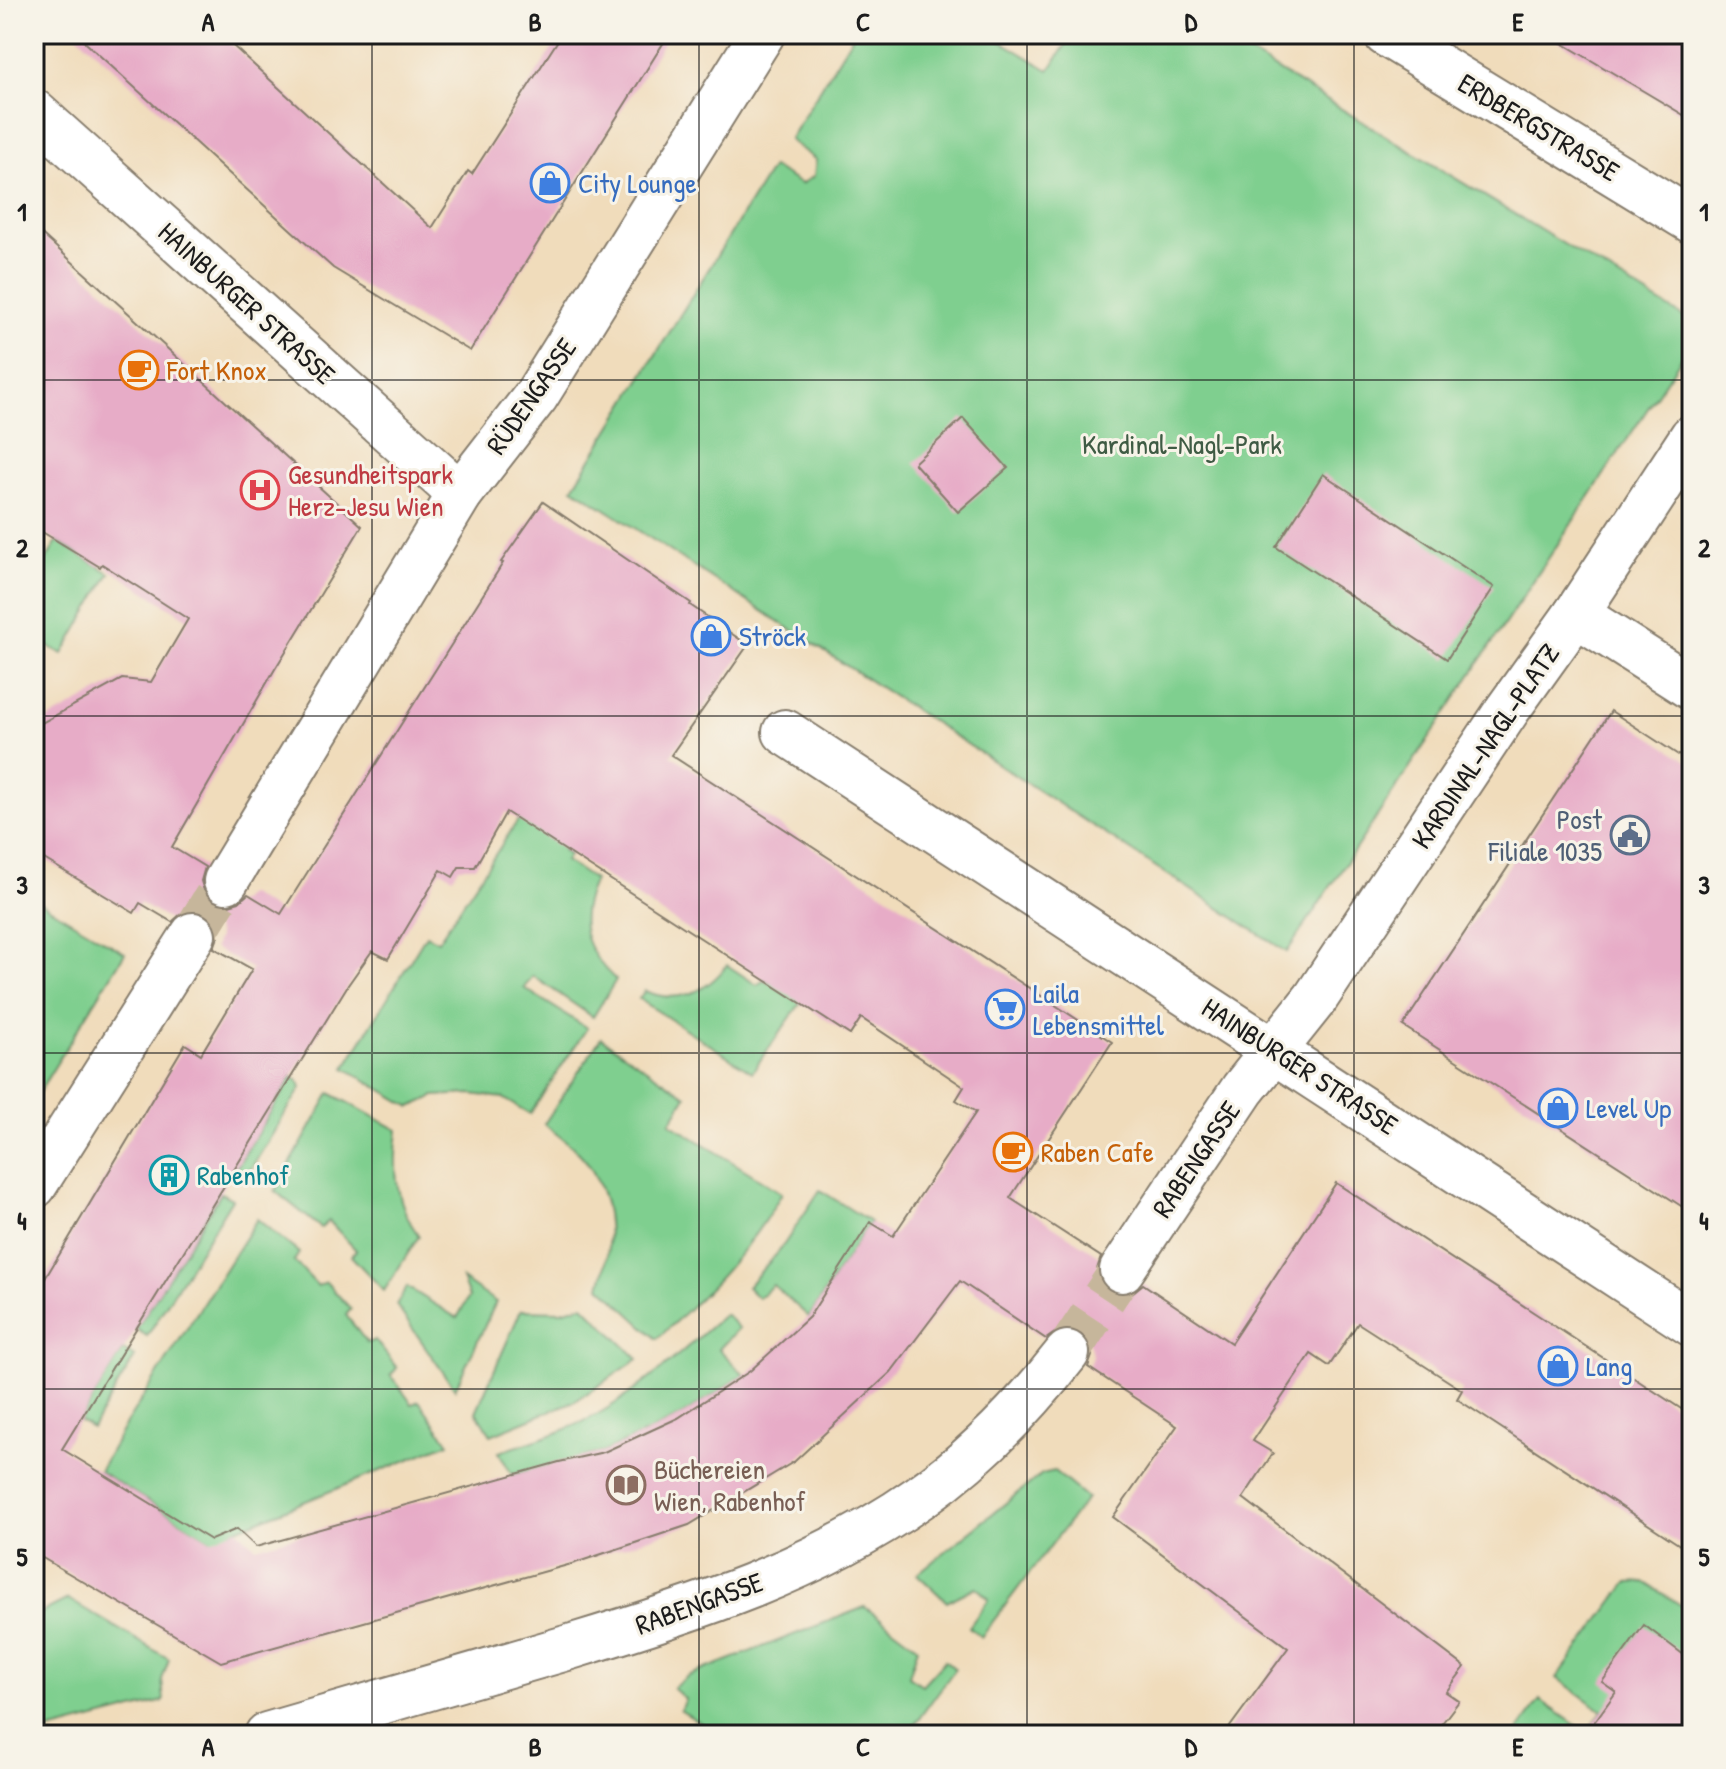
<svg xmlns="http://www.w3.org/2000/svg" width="1726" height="1769" font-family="'Patrick Hand',sans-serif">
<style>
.green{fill:#7fcf8f;stroke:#4e7656;stroke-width:2}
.building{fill:#e7acc7;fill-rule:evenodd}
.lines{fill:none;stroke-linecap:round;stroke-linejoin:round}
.minor-tunnel{stroke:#c6b69b;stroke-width:44;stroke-dasharray:44 22;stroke-linecap:butt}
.minor-casing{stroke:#867c6c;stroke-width:48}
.tertiary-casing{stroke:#867c6c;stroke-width:48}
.minor{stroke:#fff;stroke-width:44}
.tertiary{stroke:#fff;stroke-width:44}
.grid{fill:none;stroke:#1c1c1c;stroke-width:2;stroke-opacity:0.55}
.labels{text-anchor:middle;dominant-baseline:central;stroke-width:6;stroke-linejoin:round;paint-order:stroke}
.street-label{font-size:28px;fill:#1c1c1c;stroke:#f7f3e8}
.shop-label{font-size:28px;fill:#366cbe;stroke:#f7f3e8;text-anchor:start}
.food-label{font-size:28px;fill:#c56008;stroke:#f7f3e8;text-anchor:start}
.park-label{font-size:28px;fill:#3f5b44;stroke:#f7f3e8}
.health-label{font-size:28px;fill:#be3a42;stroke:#f7f3e8;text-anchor:start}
.service-label{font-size:28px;fill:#4e5e75;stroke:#f7f3e8;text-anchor:end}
.culture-label{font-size:28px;fill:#0d838f;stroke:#f7f3e8;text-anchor:start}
.education-label{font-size:28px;fill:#785e54;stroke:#f7f3e8;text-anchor:start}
.neatline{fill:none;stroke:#1c1c1c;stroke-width:3}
.grid-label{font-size:26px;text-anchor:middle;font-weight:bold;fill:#1c1c1c}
</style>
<rect width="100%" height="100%" fill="#f7f3e8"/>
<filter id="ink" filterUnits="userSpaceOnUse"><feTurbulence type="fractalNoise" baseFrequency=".0125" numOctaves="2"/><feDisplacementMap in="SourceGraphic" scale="16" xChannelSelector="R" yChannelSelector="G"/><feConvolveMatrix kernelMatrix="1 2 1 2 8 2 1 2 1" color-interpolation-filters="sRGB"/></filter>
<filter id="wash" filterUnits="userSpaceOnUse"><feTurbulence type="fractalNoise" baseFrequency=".006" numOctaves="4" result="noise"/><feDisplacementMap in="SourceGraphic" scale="32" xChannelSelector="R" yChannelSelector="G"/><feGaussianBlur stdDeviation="1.8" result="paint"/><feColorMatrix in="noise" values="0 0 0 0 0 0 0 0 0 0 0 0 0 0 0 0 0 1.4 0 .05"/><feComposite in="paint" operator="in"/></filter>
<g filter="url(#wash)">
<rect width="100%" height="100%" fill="#f0dcbb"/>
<g class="green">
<path d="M854 34H989L1049 70 1073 34H1218L1692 322V342L1287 952 573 488 772 167 801 184 814 176 816 160 789 140Z"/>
<path d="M57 541 110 573 63 654 34 639V582Z"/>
<path d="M534 796 574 833 563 850 569 855 565 861 594 880C574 922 583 949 616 980L593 1017 533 976 524 988 587 1028 530 1114 503 1098 471 1094 435 1096 411 1107 345 1068 426 935 438 941Z"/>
<path d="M34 899 125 953 34 1100Z"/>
<path d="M727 965 757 985 764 980 769 983 780 966 819 977 752 1072 639 999 645 991C677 1005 707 992 727 965Z"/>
<path d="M601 1038 686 1096 670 1123 782 1193C748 1252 707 1293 657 1339L600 1286C612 1249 613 1208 593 1172 583 1152 561 1138 544 1124Z"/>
<path d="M292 1077 299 1081 301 1088 244 1180 233 1173Z"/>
<path d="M330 1093 398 1130C393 1169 395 1204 419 1236L384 1291 351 1256 356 1250 329 1221 321 1228 275 1191Z"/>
<path d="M820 1190 870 1222 809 1317 773 1285 758 1298 747 1287 781 1249Z"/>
<path d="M221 1193 232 1199 147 1336 136 1329Z"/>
<path d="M257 1219 299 1253 294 1261 318 1286 326 1282 351 1309 346 1315 367 1343 375 1340 397 1368 391 1375 412 1404 419 1401 449 1443 237 1529 215 1543 99 1471 124 1427Z"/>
<path d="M462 1279 496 1302 455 1389 396 1305 407 1287 457 1318 469 1297Z"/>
<path d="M583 1305 638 1359 577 1400 491 1435 476 1412 521 1310 561 1311Z"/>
<path d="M725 1314 739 1328 719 1349 744 1375 678 1418 604 1452 512 1475 499 1452C537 1440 575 1429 608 1408 651 1381 687 1347 725 1314Z"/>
<path d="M123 1350 135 1357 92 1428 79 1421Z"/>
<path d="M1054 1471 1087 1498 981 1637 969 1627 989 1599 976 1587 947 1602 917 1574 1042 1474Z"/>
<path d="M1644 1582 1692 1612V1735H1515L1540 1700 1587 1733 1602 1711 1557 1678 1627 1583Z"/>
<path d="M68 1599 169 1659 162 1680 164 1701 34 1735V1616Z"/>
<path d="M865 1607 918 1647 909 1676 922 1685 945 1660 955 1669 907 1735H720L680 1710 685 1699 673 1688 688 1676Z"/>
</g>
<g id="blocks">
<g class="building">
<path d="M76 34H220L432 228 468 171 472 174 562 34H669L470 351 333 268Z"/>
<path d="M1547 34H1692V120L1645 92Z"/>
<path d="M34 227 362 526 275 669 172 847 205 867 201 881 205 894 212 902 226 906 239 902 248 894 281 914 503 563 501 562 543 502 691 603 690 605 748 645 671 755 1112 1042 1010 1198 1101 1257 1097 1269 1099 1280 1108 1290 1121 1295 1132 1293 1143 1284 1231 1343 1336 1183 1692 1416V1553L1457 1399 1462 1390 1358 1323 1329 1366 1311 1354 1253 1441 1273 1453 1243 1498 1465 1667 1446 1692 1459 1701 1433 1735H1224L1288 1648 1113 1517 1177 1426 1088 1367 1092 1356 1090 1345 1082 1333 1070 1328 1059 1330 1046 1339 960 1281 891 1372 795 1461 689 1525 575 1563 221 1662 34 1553V1297L185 1044 201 1054 252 969 214 948 218 937 215 924 206 914 195 910 182 913 172 922 140 903 134 913 34 853V727L122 679 151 682 188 619 102 564 100 567 34 527ZM506 812 850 1035 861 1018 964 1087 956 1100 976 1112 893 1236 870 1222 809 1317 750 1371 678 1418 604 1452 559 1462 256 1547 237 1529 211 1540 62 1449 348 985 372 951 388 959 441 870 453 877 459 867H475Z"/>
<path d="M963 418 1008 468 958 512 914 463Z"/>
<path d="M1323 474 1494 587 1447 659 1276 547Z"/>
<path d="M1611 711 1692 764V1213L1403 1026Z"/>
<path d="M1644 1625 1692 1661V1735H1585L1616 1692 1602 1682Z"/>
</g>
</g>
</g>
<g filter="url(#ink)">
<use href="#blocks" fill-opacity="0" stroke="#867c6c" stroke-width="2"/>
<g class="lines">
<g class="minor-tunnel">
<path d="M193 935 226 881"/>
<path d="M1067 1353 1122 1270"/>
</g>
<g class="minor-casing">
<g id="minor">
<path d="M34 112 460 494"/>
<path d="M1576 614 1692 688"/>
<path d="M785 732 1692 1324"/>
<path d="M226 881 460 494 536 396 762 34"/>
<path d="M34 1186 193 935"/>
<path d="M1122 1270 1243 1089 1315 999 1508 709 1576 614 1692 437"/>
<path d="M267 1735C368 1706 469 1677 570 1647 692 1610 815 1571 920 1497 977 1457 1025 1407 1067 1353"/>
</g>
</g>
<g class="tertiary-casing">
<path id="tertiary" d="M1386 34 1692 221"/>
</g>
<use href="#minor" class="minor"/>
<use href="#tertiary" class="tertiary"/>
</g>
</g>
<path class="grid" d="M372 34V1735M699 34V1735M1027 34V1735M1354 34V1735M34 380H1692M34 716H1692M34 1053H1692M34 1389H1692"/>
<defs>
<g id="shop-ring" transform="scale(2)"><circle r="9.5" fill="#f7f3e8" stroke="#3f7fe0" stroke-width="1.5"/><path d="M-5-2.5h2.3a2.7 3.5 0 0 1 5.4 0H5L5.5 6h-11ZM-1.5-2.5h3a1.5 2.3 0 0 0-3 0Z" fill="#3f7fe0"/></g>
<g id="cafe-ring" transform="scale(2)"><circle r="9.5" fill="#f7f3e8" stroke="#e8710a" stroke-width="1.5"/><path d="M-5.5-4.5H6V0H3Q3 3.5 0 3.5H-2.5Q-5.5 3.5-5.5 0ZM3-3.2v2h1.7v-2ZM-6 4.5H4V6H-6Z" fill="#e8710a"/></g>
<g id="hospital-ring" transform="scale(2)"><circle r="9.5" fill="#f7f3e8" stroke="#e0444e" stroke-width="1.5"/><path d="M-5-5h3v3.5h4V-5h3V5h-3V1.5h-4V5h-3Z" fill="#e0444e"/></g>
<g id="civic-ring" transform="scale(2)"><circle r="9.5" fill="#f7f3e8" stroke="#5c6f8a" stroke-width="1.5"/><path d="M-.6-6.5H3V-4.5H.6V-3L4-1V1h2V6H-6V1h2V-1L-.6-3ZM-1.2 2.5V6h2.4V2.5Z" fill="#5c6f8a"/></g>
<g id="supermarket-ring" transform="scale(2)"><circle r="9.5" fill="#f7f3e8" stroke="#3f7fe0" stroke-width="1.5"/><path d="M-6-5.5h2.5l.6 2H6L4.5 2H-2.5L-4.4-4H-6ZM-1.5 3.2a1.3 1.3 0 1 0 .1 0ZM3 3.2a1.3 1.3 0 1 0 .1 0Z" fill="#3f7fe0"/></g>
<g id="building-ring" transform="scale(2)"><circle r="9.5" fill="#f7f3e8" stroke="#0f9aa8" stroke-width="1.5"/><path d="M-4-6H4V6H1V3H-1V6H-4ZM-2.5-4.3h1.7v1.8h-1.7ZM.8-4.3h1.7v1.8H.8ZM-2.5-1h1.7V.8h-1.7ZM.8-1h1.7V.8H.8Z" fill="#0f9aa8"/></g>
<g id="library-ring" transform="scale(2)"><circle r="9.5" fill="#f7f3e8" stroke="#8d6e63" stroke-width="1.5"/><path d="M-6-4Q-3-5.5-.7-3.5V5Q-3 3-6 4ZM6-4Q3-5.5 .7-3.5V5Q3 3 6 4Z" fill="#8d6e63"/></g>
</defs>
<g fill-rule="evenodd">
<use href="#shop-ring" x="550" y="183"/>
<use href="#cafe-ring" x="139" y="370"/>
<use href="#hospital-ring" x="260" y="490"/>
<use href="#shop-ring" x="711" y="636"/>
<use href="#civic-ring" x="1630" y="835"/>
<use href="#supermarket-ring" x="1005" y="1009"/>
<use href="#shop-ring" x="1558" y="1108"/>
<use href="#cafe-ring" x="1013" y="1152"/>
<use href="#building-ring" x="169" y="1175"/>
<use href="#shop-ring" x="1558" y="1366"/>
<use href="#library-ring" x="626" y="1485"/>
</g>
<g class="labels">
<g class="street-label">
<text transform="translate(1539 127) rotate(31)">ERDBERGSTRASSE</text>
<text transform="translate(247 303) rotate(42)">HAINBURGER STRASSE</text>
<text transform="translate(531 396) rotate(-55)">RÜDENGASSE</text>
<text transform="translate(1485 746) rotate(-56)">KARDINAL-NAGL-PLATZ</text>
<text transform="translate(1300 1066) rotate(33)">HAINBURGER STRASSE</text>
<text transform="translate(1196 1159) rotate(-56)">RABENGASSE</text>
<text transform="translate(699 1603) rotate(-20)">RABENGASSE</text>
</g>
<g class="shop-label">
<text x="578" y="183">City Lounge</text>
<text x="739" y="636">Ströck</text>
<text x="1033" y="993">Laila<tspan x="1033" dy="32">Lebensmittel</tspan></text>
<text x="1586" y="1108">Level Up</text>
<text x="1586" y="1366">Lang</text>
</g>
<g class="food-label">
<text x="167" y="370">Fort Knox</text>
<text x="1041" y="1152">Raben Cafe</text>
</g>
<g class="park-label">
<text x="1182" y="444">Kardinal-Nagl-Park</text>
</g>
<g class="health-label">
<text x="288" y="474">Gesundheitspark<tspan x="288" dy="32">Herz-Jesu Wien</tspan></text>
</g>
<g class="service-label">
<text x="1602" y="819">Post<tspan x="1602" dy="32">Filiale 1035</tspan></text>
</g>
<g class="culture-label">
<text x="197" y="1175">Rabenhof</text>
</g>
<g class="education-label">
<text x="654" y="1469">Büchereien<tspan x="654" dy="32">Wien, Rabenhof</tspan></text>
</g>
</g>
<rect width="1726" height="1769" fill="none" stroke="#f7f3e8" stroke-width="88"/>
<rect x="44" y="44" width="1638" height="1681" class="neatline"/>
<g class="grid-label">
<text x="208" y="31">A</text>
<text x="535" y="31">B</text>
<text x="863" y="31">C</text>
<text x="1191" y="31">D</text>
<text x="1518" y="31">E</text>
<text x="22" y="221">1</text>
<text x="1704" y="221">1</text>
<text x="22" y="557">2</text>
<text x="1704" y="557">2</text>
<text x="22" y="894">3</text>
<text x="1704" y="894">3</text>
<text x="22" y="1230">4</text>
<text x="1704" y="1230">4</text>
<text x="22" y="1566">5</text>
<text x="1704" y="1566">5</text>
<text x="208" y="1756">A</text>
<text x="535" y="1756">B</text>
<text x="863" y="1756">C</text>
<text x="1191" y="1756">D</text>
<text x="1518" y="1756">E</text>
</g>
</svg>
